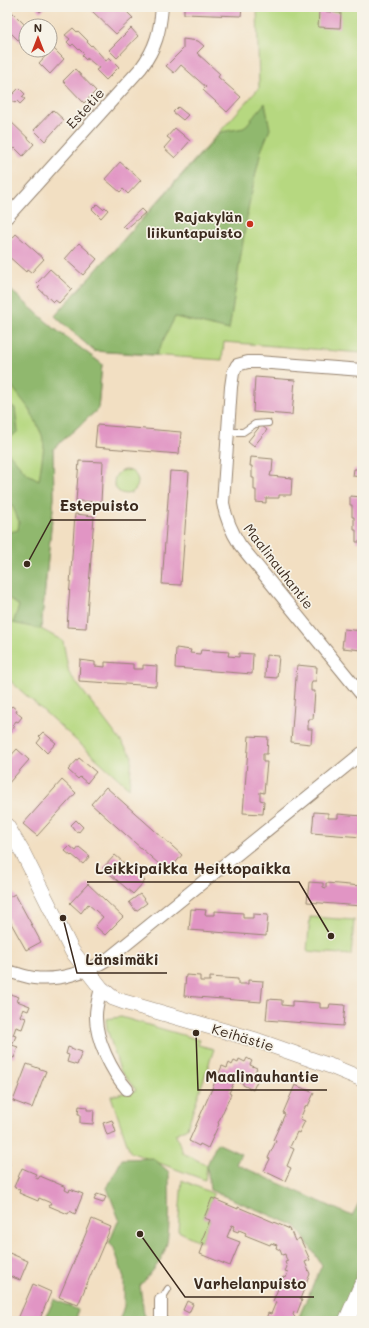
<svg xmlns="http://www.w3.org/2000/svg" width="369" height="1328" font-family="Mali,sans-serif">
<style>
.green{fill:#b6d880;stroke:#78814f}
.forest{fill:#90b86e;stroke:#667146}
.building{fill:#e195c4}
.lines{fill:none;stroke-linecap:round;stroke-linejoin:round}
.service-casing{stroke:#968470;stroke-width:8}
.minor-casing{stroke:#968470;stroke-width:14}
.tertiary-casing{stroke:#968470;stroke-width:16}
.secondary-casing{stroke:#968470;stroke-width:18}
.service{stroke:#fff;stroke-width:6}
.minor{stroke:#fff;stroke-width:12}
.tertiary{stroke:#fff;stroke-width:15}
.secondary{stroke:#fff;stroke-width:17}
.poi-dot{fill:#c8321e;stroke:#f7f3e8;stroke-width:1.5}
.labels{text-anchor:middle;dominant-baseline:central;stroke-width:3.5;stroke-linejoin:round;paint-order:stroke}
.street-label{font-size:14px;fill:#3b2a1e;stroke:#f7f3e8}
.poi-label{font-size:14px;font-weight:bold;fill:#3b2a1e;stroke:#f7f3e8;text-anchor:end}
.leader{fill:none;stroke:#3b2a1e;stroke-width:1.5}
.callout-dot{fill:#3b2a1e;stroke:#f7f3e8;stroke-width:1.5}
.callout-label{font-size:15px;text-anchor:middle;font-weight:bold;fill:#3b2a1e;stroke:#f7f3e8;stroke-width:3.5;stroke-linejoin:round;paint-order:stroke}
</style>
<rect width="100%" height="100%" fill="#f7f3e8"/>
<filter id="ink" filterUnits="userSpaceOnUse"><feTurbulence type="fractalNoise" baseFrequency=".025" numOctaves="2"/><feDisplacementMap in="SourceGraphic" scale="8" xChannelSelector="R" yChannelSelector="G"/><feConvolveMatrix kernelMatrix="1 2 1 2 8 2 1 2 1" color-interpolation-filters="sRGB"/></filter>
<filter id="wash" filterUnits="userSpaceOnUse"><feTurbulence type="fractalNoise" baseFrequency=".012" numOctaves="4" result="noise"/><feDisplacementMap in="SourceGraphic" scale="16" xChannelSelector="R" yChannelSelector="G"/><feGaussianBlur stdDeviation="0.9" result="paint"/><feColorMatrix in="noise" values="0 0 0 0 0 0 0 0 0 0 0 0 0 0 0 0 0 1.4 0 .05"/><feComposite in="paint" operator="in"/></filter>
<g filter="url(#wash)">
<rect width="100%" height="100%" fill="#f2dfc2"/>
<g class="green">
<path d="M257 7H362V353L224 342 222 360 94 351 55 316 259 88Z"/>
<path d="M7 287 55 329 102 364 98 409 53 449 54 498 41 629 63 641 69 673 132 756 129 788 7 678Z"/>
<circle cx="126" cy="482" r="12"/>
<path d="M310 917 354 920 351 955 307 951Z"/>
<path d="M121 1017 200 1040 198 1045 214 1049 187 1128 176 1134 175 1133 183 1153 207 1165 205 1180 130 1152 111 1096 136 1090 120 1070 107 1029 106 1019Z"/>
<path d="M182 1180 214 1194 204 1217 210 1220 201 1242 178 1231Z"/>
</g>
<g class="forest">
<path d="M265 103 270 129 261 151 249 204 229 330 175 317 156 355 94 351 55 316 221 132 244 128Z"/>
<path d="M7 287 55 329 102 364 98 409 53 449 54 498 41 629 13 623 19 606 7 597V533L18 530 19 522 13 507 7 499V451L26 473 39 480 44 446 42 435 30 410 7 380Z"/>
<path d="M7 403 15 408 18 431 7 441Z"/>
<path d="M217 1143 241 1154 236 1164 352 1216 362 1197V1257L355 1280 340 1321H297L322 1265 296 1226 210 1190 207 1165Z"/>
<path d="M153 1158 169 1172C169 1193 171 1228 166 1247 162 1262 149 1275 140 1286L145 1321H119L124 1306V1278L114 1248 109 1243 119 1219 107 1188 122 1159Z"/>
<path d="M54 1299 78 1310 76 1321H44Z"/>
</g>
<g id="blocks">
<g class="building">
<path d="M7 7 26 26V36L20 42 7 29Z"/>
<path d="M36 7H46L40 12Z"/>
<path d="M93 7H118L122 11 124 9 133 18 116 34 91 10Z"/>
<path d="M184 7H242L241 16 184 14Z"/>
<path d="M319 11 341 13 340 28 318 27Z"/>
<path d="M73 28 77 32 78 31 88 41 87 42 91 46 92 45 106 61 109 57 119 67 106 80 96 70 99 68 87 58 86 60 82 56 84 54 79 49V50L73 44 71 46 67 42 70 39 65 35Z"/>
<path d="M131 28 138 36 117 58 109 50Z"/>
<path d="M183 39 198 41 204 46 197 53 220 74 218 77 241 97 227 112 203 90 206 87 181 65 174 73 166 66 183 49Z"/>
<path d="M53 48 64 59 50 74 39 63Z"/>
<path d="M7 63 12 68 7 73Z"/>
<path d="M75 69 96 91 84 103 63 81Z"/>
<path d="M19 88 25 94 22 97 25 99 20 104 17 101 15 103 9 98Z"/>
<path d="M178 107 188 115 183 120 173 112Z"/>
<path d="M53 110 64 120 45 141 34 130Z"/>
<path d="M7 118 34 144 23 156 15 148 11 152 7 150Z"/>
<path d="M175 128 190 141 175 158 164 148 171 140 167 137Z"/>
<path d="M120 162 141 180 128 194 123 189 120 192 105 179Z"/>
<path d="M97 204 103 209 105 207 108 210 101 218 92 209Z"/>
<path d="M141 209 145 213 126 229 123 226Z"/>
<path d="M16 234 44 259 31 273 27 270 26 272 7 255V244Z"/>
<path d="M79 243 97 259 83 275 65 259Z"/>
<path d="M50 269 72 289 59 303 55 300 53 302 38 288 40 286 37 283Z"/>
<path d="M255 377 295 380 292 415 253 412Z"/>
<path d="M97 425 181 432 179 454 95 447Z"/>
<path d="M261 425 267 430 254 446 248 441Z"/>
<path d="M251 457 273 459 272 472H271L270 476 292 478 291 495H279V498H266V503L256 502V490H254V478H252V466H250Z"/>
<path d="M79 461 103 462 101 502 76 501Z"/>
<path d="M354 469H362V477L353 476Z"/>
<path d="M170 471 189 472 181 585 162 584Z"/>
<path d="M350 496 362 497V542H356V530H354V517H352V505H350Z"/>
<path d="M75 514 94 516 86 628 67 627Z"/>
<path d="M344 629 362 631V650L342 648Z"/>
<path d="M176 648 191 650 190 653 200 654 201 650 229 652 228 656 239 657V653L253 654 252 674 175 668Z"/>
<path d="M266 655 279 656 277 678 265 677Z"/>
<path d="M80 660 95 662V666L105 667V662L133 664V669H143V665L157 666 156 686 79 681Z"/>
<path d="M297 665 317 667 316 681H312L311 685V691H315L313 719H309L308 724V729H312L311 744 291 742Z"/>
<path d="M7 693 11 696 7 701Z"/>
<path d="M12 706 17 710 16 712 22 717 18 722 16 721 13 725 15 726 10 732 8 731 7 732V711Z"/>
<path d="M43 732 56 743 47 753 37 743 41 738 39 736Z"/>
<path d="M249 736 268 737 267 754H263V762H267L264 793 260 792V800L264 801 263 814 243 813Z"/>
<path d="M17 749 29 760 7 785V760Z"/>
<path d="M79 758 96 772 87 783 80 777 78 779 68 770Z"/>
<path d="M62 780 76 793 37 836 23 824Z"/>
<path d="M106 787 182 855 168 872 91 804Z"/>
<path d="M314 812 328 813V818H338V814L362 816V837L312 833Z"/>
<path d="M76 820 83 827 79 832 78 831 76 832 71 825Z"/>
<path d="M70 846 76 851 79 847 90 856 83 864 72 855 71 856 65 851Z"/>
<path d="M115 855 145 881 133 894 103 868Z"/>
<path d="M309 882 323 883V887L326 888V883L361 886 362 906 307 902Z"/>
<path d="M88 884 123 917 105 935 95 926 103 917 88 904 81 913 70 903Z"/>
<path d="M15 894 41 942 26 950 7 916V898Z"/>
<path d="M140 894 147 903 136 911 129 902Z"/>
<path d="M191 909 206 910 205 915H215V911L243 913V918H253V914L268 915 266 936 189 930Z"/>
<path d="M145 951 148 955 142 960 139 956Z"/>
<path d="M186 975 200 976V981H210V977L238 979V984H248V980L263 981 261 1002 184 996Z"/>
<path d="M7 993 19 997 17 1001 30 1006 28 1011 23 1009 20 1016 26 1018 22 1029 16 1027 13 1035 16 1036 12 1045 18 1047 14 1058 7 1055Z"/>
<path d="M268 999 282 1000V1005L292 1006V1001L320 1003V1008H329L330 1004 345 1005 343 1026 266 1020Z"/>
<path d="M68 1047 82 1052 77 1065 67 1062 69 1055 66 1054Z"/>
<path d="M247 1058 252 1061 250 1065 257 1068 255 1072 260 1074 253 1090 243 1085V1083L235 1080 229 1093 231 1094 218 1123 219 1124 208 1148 200 1144 199 1146 189 1141 222 1066 227 1068 229 1063 232 1065 234 1061 238 1063 239 1059 245 1062Z"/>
<path d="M27 1064 46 1071 32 1108 13 1101Z"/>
<path d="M295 1085 314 1093 308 1106 306 1105 300 1119 305 1121 299 1133 297 1132 290 1147 294 1149 287 1166 291 1168 285 1181 264 1171 270 1159 268 1158 276 1141 273 1140 285 1114 283 1113Z"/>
<path d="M79 1106 87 1107V1110H94L93 1124 80 1123V1114H78Z"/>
<path d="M112 1120 116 1132 107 1135 103 1123Z"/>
<path d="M7 1162 10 1164 7 1171Z"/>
<path d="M22 1168 36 1174 34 1177 38 1179 40 1176 66 1187 65 1190 69 1192 70 1189 83 1194 75 1214 70 1211 68 1214 49 1206 51 1203 39 1198 38 1201 19 1193 20 1190 14 1187Z"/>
<path d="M97 1194 106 1197 103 1203 94 1200Z"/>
<path d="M212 1198 238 1209V1207L290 1229 295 1241 300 1238 310 1260 305 1262 310 1274 300 1299 302 1300 297 1313 294 1312 293 1315 295 1317 294 1321H268L269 1320 266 1319 268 1313 271 1314 276 1302 273 1301 283 1277 286 1278 288 1272 285 1271 287 1267 285 1262 288 1261 286 1258 285 1254 282 1255 280 1250 276 1248 277 1245 271 1243 270 1245 245 1235 246 1233 239 1230 238 1232 233 1230 235 1226 232 1225 227 1237 240 1242 230 1266 200 1254 204 1243 201 1242 210 1220 204 1218Z"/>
<path d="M92 1219 111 1227 78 1305 59 1297Z"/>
<path d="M7 1252 28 1261 20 1280 7 1275Z"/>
<path d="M33 1284 51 1292 39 1321H17Z"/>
<path d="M187 1301 193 1304 189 1313 183 1310Z"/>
</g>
</g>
</g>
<g filter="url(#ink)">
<use href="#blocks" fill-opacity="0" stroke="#968470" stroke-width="1"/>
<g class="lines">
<g class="service-casing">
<g id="service">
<path d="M227 432H243L255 424 268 423"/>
<path d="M161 1300 168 1289"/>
</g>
</g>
<g class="minor-casing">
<g id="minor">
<path d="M7 217 141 68C156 48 160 31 162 7"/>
<path d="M362 370 258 362H248L237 365 233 373 231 387 223 503C226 519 231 531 240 545L362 695"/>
<path d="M7 971C16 973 25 977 34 978 59 981 87 972 108 959L362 753"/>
<path d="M101 988C99 997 96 1006 96 1015 95 1039 112 1072 127 1089"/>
<path d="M161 1300V1321"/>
</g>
</g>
<g class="tertiary-casing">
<path id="tertiary" d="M7 826 23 853 72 951 101 988 113 998 124 1002 256 1040 333 1067 362 1079"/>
</g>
<g class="secondary-casing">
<path id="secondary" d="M347 1321 362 1286"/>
</g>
<use href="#service" class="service"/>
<use href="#minor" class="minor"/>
<use href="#tertiary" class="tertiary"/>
<use href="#secondary" class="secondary"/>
</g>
</g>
<circle class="poi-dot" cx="250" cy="224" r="4"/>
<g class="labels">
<g class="street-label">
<text transform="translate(85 108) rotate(-48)">Estetie</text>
<text transform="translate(279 566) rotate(52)">Maalinauhantie</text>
<text transform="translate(243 1037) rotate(17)">Keihästie</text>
</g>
<g class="poi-label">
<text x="242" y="216">Rajakylän<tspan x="242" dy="16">liikuntapuisto</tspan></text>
</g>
</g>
<path class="leader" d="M27 564L51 520H146M331 936L299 882H87M63 918L77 973H167M196 1033L198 1090H327M140 1234L185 1297H314"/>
<g class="callout-dot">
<circle cx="27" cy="564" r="4"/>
<circle cx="331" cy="936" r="4"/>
<circle cx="63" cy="918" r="4"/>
<circle cx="196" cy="1033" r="4"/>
<circle cx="140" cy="1234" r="4"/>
</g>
<g class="callout-label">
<text x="99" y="511">Estepuisto</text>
<text x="193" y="874">Leikkipaikka Heittopaikka</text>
<text x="122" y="965">Länsimäki</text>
<text x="262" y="1082">Maalinauhantie</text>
<text x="250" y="1289">Varhelanpuisto</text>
</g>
<rect width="369" height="1328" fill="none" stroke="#f7f3e8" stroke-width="24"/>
<g transform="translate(38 38)"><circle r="19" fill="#f7f3e8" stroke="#aca397"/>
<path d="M0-3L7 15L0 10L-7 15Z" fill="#c8321e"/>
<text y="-6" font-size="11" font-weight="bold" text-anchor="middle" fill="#3b2a1e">N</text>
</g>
</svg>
